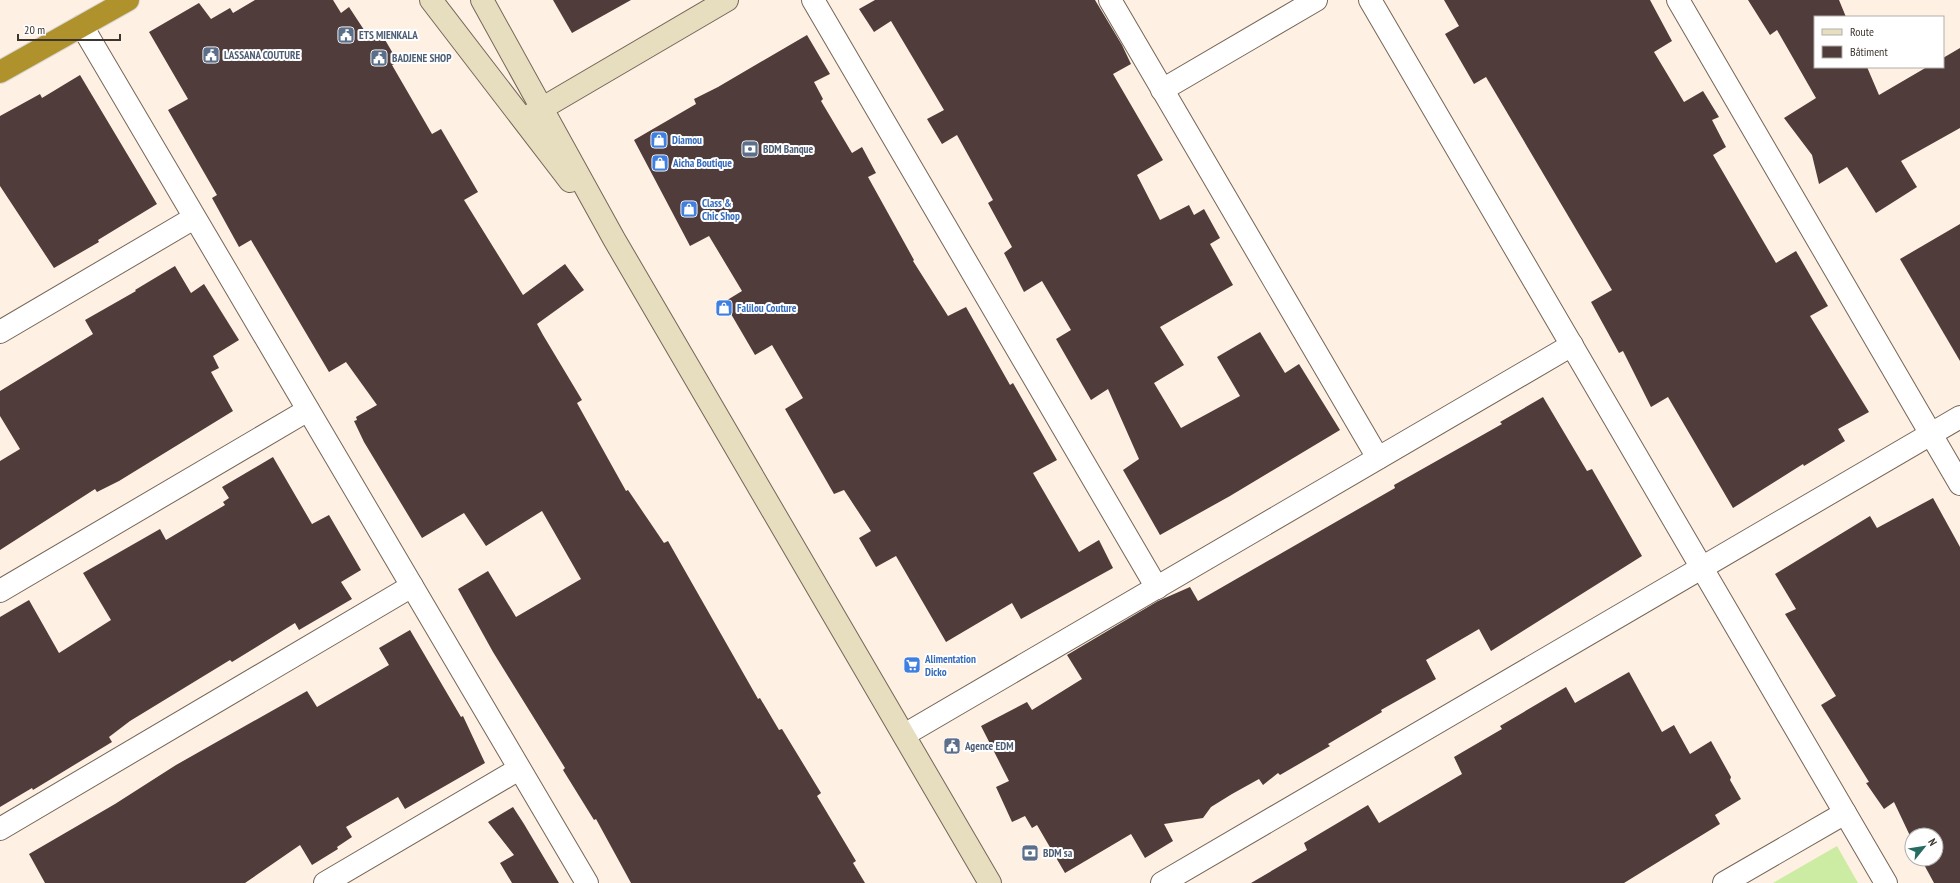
<svg xmlns="http://www.w3.org/2000/svg" width="1960" height="883" font-family="'PT Sans Narrow',sans-serif">
<style>
.green{fill:#cdeca3}
.building{fill:#503c3b}
.lines{fill:none;stroke-linecap:round;stroke-linejoin:round}
.street-casing{stroke:#756657;stroke-width:24}
.secondary-casing{stroke:#756657;stroke-width:24}
.highway-casing{stroke:#d8d7d5;stroke-width:24}
.street{stroke:#fff;stroke-width:22}
.secondary{stroke:#e7dec0;stroke-width:22}
.highway{stroke:#b0922c;stroke-width:22}
.labels{text-anchor:middle;dominant-baseline:central;stroke-width:4;stroke-linejoin:round;paint-order:stroke}
.service-label{font-size:11px;font-weight:bold;fill:#4e5e75;stroke:#fff;text-anchor:start}
.shop-label{font-size:11px;font-weight:bold;fill:#366cbe;stroke:#fff;text-anchor:start}
</style>
<rect width="100%" height="100%" fill="#fef0e2"/>
<path class="green" d="M1837 846 1858 883H1773Z"/>
<g class="building">
<path d="M255 0H333L341 13 349 7 370 39 381 33 398 62 392 65 432 134 441 129 478 192 464 200 523 295 565 264 584 290 537 324 543 335 582 400 577 403 626 491 628 490 664 543 668 541 758 699 760 698 779 730 782 729 821 793 817 796 856 861 853 863 865 883H631L596 819 594 820 563 770 565 768 493 652 458 589 488 571 516 617 581 579 542 511 486 546 464 513 422 538 364 442 354 421 357 420 356 417 377 405 346 362 329 372 251 240 239 247 212 198 217 195 168 110 188 99 149 32 199 3 211 19 230 8 233 13Z"/>
<path d="M553 0H631L572 33Z"/>
<path d="M875 0H1095L1122 45 1131 64 1113 74 1163 160 1137 175 1160 220 1189 205 1194 215 1204 209 1220 238 1210 244 1233 285 1160 327 1184 365 1154 383 1181 428 1240 396 1217 357 1260 332 1285 373 1299 364 1340 430 1230 496 1160 535 1123 470 1139 459 1108 389 1091 400 1056 339 1071 330 1042 281 1024 292 1004 253 1012 247 988 203 993 200 957 135 942 144 927 119 944 110 891 21 874 32 859 9Z"/>
<path d="M1444 0H1650L1672 41 1654 52 1684 102 1703 91 1719 117 1712 120 1726 147 1713 155 1752 222 1776 263 1796 251 1828 306 1810 316 1869 412 1838 429 1845 441 1804 466 1803 464 1733 508 1668 397 1651 407 1623 351 1619 353 1591 302 1612 290 1486 77 1474 84 1445 34 1459 26Z"/>
<path d="M1748 0H1839L1846 17H1815V67H1867L1879 95 1927 67H1943V58L1960 48V128L1901 161 1917 187 1876 213 1847 167 1819 184 1812 155 1784 118 1816 98 1777 30 1770 35Z"/>
<path d="M807 35 830 74 814 82 823 99 821 101 852 153 862 147 876 173 868 177 914 260 913 261 948 316 966 307 1010 385 1013 383 1057 460 1033 473 1079 552 1099 540 1113 568 1021 619 1012 603 946 642 896 556 876 567 859 538 871 531 844 490 834 494 785 409 803 398 772 345 755 355 724 302 742 291 709 236 690 246 634 140 696 104 694 99 718 87Z"/>
<path d="M80 75 157 204 98 240 99 242 54 268 0 186V116L40 94 42 98Z"/>
<path d="M1960 224V361L1900 259Z"/>
<path d="M175 266 191 293 204 284 239 340 213 356 219 368 211 372 233 411 119 481 97 492 95 489 0 550V461L20 449 0 416V391L93 334 85 320 136 291 135 290Z"/>
<path d="M1543 397 1587 471 1592 469 1642 556 1491 651 1479 629 1426 660 1436 679 1381 710 1382 712 1328 744 1330 746 1280 775 1278 773 1263 785 1259 779 1232 794 1211 807 1203 818 1164 824 1173 841 1145 858 1131 834 1065 873 1037 825 1032 828 1025 816 1012 822 996 787 1009 781 981 726 1027 702 1032 710 1082 679 1067 655 1158 601 1190 587 1198 601 1395 488 1394 485 1502 424 1500 422Z"/>
<path d="M273 457 312 524 329 515 361 570 341 582 352 599 299 630 295 623 232 662 230 660 130 721 109 737 112 742 33 790 32 788 0 807V617L29 600 59 653 111 620 83 573 160 529 166 540 225 505 223 502 229 498 222 487Z"/>
<path d="M1933 498 1960 547V883H1934L1921 859H1936V835H1912V840L1894 802 1884 809 1866 783 1869 782 1821 705 1836 696 1785 614 1796 609 1775 574 1870 516 1877 528Z"/>
<path d="M410 630 461 717 463 716 485 763 405 809 398 797 346 827 352 837 337 847 338 849 312 865 300 845 245 883H45L29 854 115 804 176 765 307 691 317 707 389 665 379 648Z"/>
<path d="M1629 672 1662 732 1674 725 1690 754 1711 741 1731 777 1730 780 1741 799 1715 815 1720 824 1624 883H1251L1307 850 1304 843 1368 805 1379 823 1462 774 1454 757 1502 729 1500 726 1566 687 1575 703Z"/>
<path d="M513 807 524 824 559 883H512L500 863 514 855 488 822Z"/>
</g>
<g class="lines">
<g class="street-casing">
<g id="street">
<path d="M813 0 1157 588"/>
<path d="M1110 0 1378 458"/>
<path d="M1370 0 1886 883"/>
<path d="M1678 0 1960 484"/>
<path d="M82 26 587 883"/>
<path d="M1162 90 1316 0"/>
<path d="M0 332 194 218"/>
<path d="M0 591 308 410"/>
<path d="M904 735 1572 345"/>
<path d="M0 829 412 586"/>
<path d="M325 883 519 769"/>
<path d="M1162 883 1960 417"/>
<path d="M1724 883 1845 813"/>
</g>
</g>
<g class="secondary-casing">
<g id="secondary">
<path d="M431 0 570 181"/>
<path d="M482 0 614 239 990 883"/>
<path d="M529 116 727 0"/>
</g>
</g>
<g class="highway-casing">
<path id="highway" d="M0 72 128 0"/>
</g>
<use href="#street" class="street"/>
<use href="#secondary" class="secondary"/>
<use href="#highway" class="highway"/>
</g>
<defs>
<g id="civic-square" transform="scale(0.9)"><rect x="-9" y="-9" width="18" height="18" rx="4" fill="#5c6f8a" stroke="#fff"/><path d="M-.6-6.5H3V-4.5H.6V-3L4-1V1h2V6H-6V1h2V-1L-.6-3ZM-1.2 2.5V6h2.4V2.5Z" fill="#fff"/></g>
<g id="shop-square" transform="scale(0.9)"><rect x="-9" y="-9" width="18" height="18" rx="4" fill="#3f7fe0" stroke="#fff"/><path d="M-5-2.5h2.3a2.7 3.5 0 0 1 5.4 0H5L5.5 6h-11ZM-1.5-2.5h3a1.5 2.3 0 0 0-3 0Z" fill="#fff"/></g>
<g id="bank-square" transform="scale(0.9)"><rect x="-9" y="-9" width="18" height="18" rx="4" fill="#5c6f8a" stroke="#fff"/><path d="M-6-4H6V4H-6ZM0-2.3a2.3 2.3 0 1 0 0 4.6a2.3 2.3 0 1 0 0-4.6Z" fill="#fff"/></g>
<g id="supermarket-square" transform="scale(0.9)"><rect x="-9" y="-9" width="18" height="18" rx="4" fill="#3f7fe0" stroke="#fff"/><path d="M-6-5.5h2.5l.6 2H6L4.5 2H-2.5L-4.4-4H-6ZM-1.5 3.2a1.3 1.3 0 1 0 .1 0ZM3 3.2a1.3 1.3 0 1 0 .1 0Z" fill="#fff"/></g>
</defs>
<g fill-rule="evenodd">
<use href="#civic-square" x="346" y="35"/>
<use href="#civic-square" x="211" y="55"/>
<use href="#civic-square" x="379" y="58"/>
<use href="#shop-square" x="659" y="140"/>
<use href="#bank-square" x="750" y="149"/>
<use href="#shop-square" x="660" y="163"/>
<use href="#shop-square" x="689" y="209"/>
<use href="#shop-square" x="724" y="308"/>
<use href="#supermarket-square" x="912" y="665"/>
<use href="#civic-square" x="952" y="746"/>
<use href="#bank-square" x="1030" y="853"/>
</g>
<g class="labels">
<g class="service-label">
<text x="359" y="35">ETS MIENKALA</text>
<text x="224" y="55">LASSANA COUTURE</text>
<text x="392" y="58">BADJENE SHOP</text>
<text x="763" y="149">BDM Banque</text>
<text x="965" y="746">Agence EDM</text>
<text x="1043" y="853">BDM sa</text>
</g>
<g class="shop-label">
<text x="672" y="140">Diamou</text>
<text x="673" y="163">Aicha Boutique</text>
<text x="702" y="203">Class &amp;<tspan x="702" dy="13">Chic Shop</tspan></text>
<text x="737" y="308">Falilou Couture</text>
<text x="925" y="659">Alimentation<tspan x="925" dy="13">Dicko</tspan></text>
</g>
</g>
<rect x="1814" y="16" width="130" height="52" fill="#ffffff" stroke="#b1afac"/>
<rect x="1822" y="29" width="20" height="6" fill="#e7dec0" stroke="#b1afac"/>
<text x="1850" y="36" font-size="12" fill="#3d362f">Route</text>
<rect x="1822" y="46" width="20" height="12" fill="#503c3b" stroke="#b1afac"/>
<text x="1850" y="56" font-size="12" fill="#3d362f">Bâtiment</text>
<g transform="translate(1924 847) rotate(60)"><circle r="19" fill="#ffffff" stroke="#b1afac"/>
<path d="M0-3L7 15L0 10L-7 15Z" fill="#266c60"/>
<text y="-6" font-size="11" font-weight="bold" text-anchor="middle" fill="#3d362f">N</text>
</g>
<path d="M18 34v6h102v-6" fill="none" stroke="#3d362f" stroke-width="2"/>
<text x="24" y="34" font-size="12" fill="#3d362f" stroke="#ffffff" stroke-width="3" paint-order="stroke">20 m</text>
</svg>
